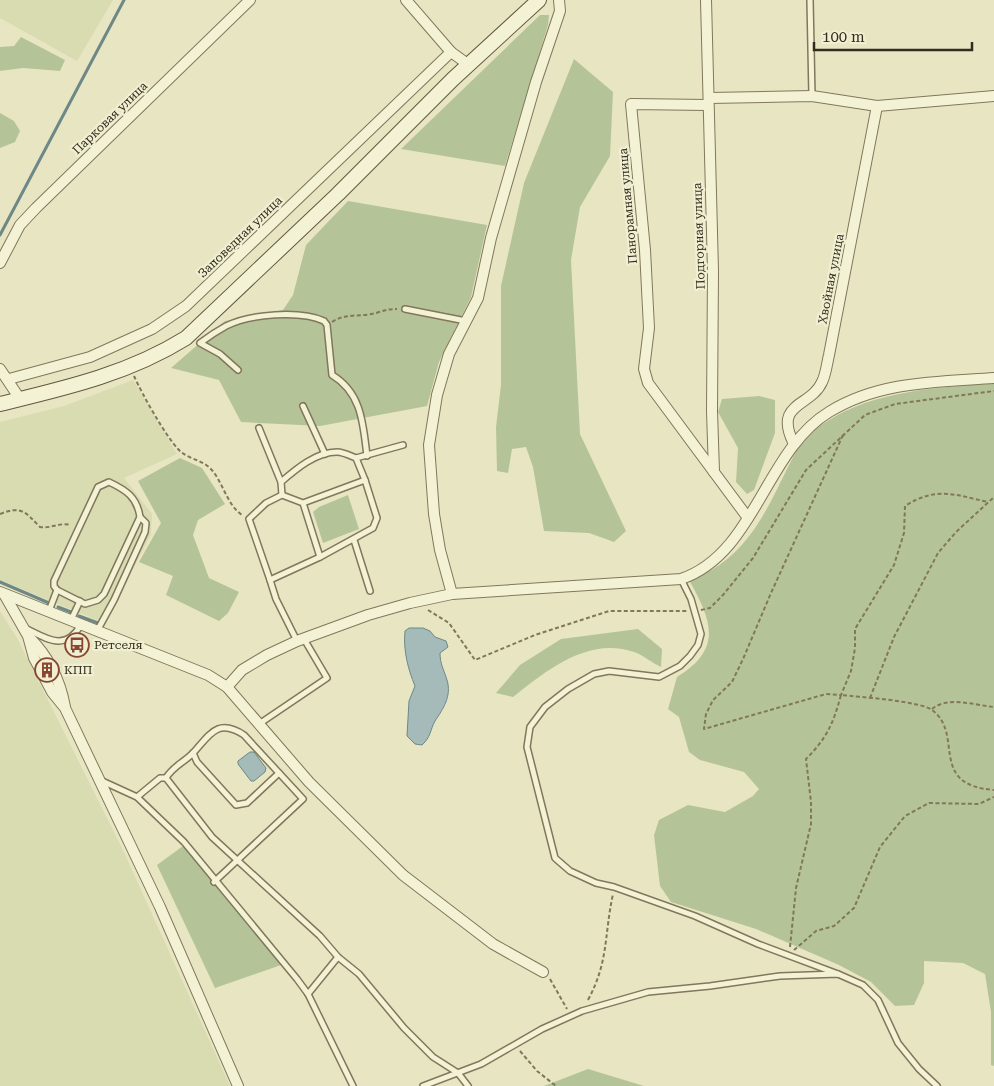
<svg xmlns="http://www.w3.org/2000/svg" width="994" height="1086" font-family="'Roboto Serif',serif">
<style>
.farmland{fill:#d9dcb1}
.green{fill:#b5c498}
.water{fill:#a4bbba;stroke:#6d8887}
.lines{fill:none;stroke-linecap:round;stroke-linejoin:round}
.stream{stroke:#6d8887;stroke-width:3}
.lane-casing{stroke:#80775c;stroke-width:8}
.street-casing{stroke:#80775c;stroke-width:12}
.secondary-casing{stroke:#61583f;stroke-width:16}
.path{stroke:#80775c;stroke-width:2;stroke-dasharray:4 2.5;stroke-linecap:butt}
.lane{stroke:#f4f2d5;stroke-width:5}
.street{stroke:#f4f2d5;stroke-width:10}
.secondary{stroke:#f4f2d5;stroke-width:14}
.labels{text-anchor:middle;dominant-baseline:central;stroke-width:4.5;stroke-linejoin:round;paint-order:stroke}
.street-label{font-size:12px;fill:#312c1e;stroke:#f0efd1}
.poi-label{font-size:12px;fill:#312c1e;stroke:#f0efd1;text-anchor:start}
</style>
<rect width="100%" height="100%" fill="#e8e5c3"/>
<g class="farmland">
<path d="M0 0H113L77 61 0 18Z"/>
<path d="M133 380 177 454 124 478 152 514 151 535 104 623 0 580V422L64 406Z"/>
<path d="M0 611 17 638 122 848 230 1086H0Z"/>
</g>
<g class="green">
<path d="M540 15H549L548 25 505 166 401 149Z"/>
<path d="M21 37 65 60 60 71 23 68 0 71V47L14 46Z"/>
<path d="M574 59 613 92 610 156 580 207 571 260 580 434 626 531 614 542 589 533 544 531 533 467 526 447 512 449 508 473 497 471 496 427 501 385V286L524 183Z"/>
<path d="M0 113 14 121 20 131 15 142 0 148Z"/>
<path d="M348 201 487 225 471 297 439 362 427 406 320 426 241 422 219 380 171 368 225 321 283 310 293 295 306 245Z"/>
<path d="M994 383V1066L991 1065V1012L985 974 963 963 924 961V983L914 1005 895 1006 871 982 839 965 756 929 671 902 660 886 654 835 659 820 688 805 725 812 753 796 759 789 744 772 700 760 689 752 679 717 668 709 677 677C723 649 712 621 689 580 737 564 760 525 781 481 789 466 796 448 808 435 812 430 820 426 826 422 875 390 937 388 994 383Z"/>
<path d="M759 396 775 400V433L754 490 747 494 736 482 738 448 718 412 722 399Z"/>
<path d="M180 458 202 468 225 504 198 520 193 535 209 578 239 592 228 613 219 621 166 595 173 576 139 562 161 523 138 481Z"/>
<path d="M348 495 359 529 323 543 313 512 319 507Z"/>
<path d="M638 629 662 649 661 667C652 663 643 655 634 652 588 636 546 671 513 697L496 693 520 665 561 639Z"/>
<path d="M183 846 281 965 215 988 157 865Z"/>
<path d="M588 1069 644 1086H544Z"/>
</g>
<g class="water">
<path d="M409 628H423L430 631 435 637 446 641 448 647 440 653C440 664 444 670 447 680 452 696 443 709 435 721 430 730 431 737 422 745L415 744 407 736 409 701 415 686C408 669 403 650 405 631Z"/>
<path d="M250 752H254L266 768 265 772 254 781H251L238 764V761Z"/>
</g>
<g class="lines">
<g class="stream">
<path d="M0 235 124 0"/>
<path d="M0 582 49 603"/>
<path d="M58 607 71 612"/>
<path d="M79 616 98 623"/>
</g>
<g class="lane-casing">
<g id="lane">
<path d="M810 0 812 96"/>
<path d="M405 309 466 321"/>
<path d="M238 370 220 354 200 343C208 337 217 331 226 326 250 314 300 310 324 321L327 325 332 375C362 393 363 424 367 456"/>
<path d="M303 406 325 454"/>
<path d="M259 428 281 482"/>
<path d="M356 458 403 445"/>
<path d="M109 482C126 490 137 497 140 517L104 594 98 600 85 604 57 590 54 586V581L98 487Z"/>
<path d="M282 495 281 482C296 469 316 452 337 452 343 452 351 456 356 458L365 480"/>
<path d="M354 540 370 591"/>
<path d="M681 579 691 599 701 634 698 645 690 656 680 666 659 677 609 671 594 674 568 689 545 707 530 727 527 747 555 858 570 871 596 883 614 887 695 916 758 944 838 974"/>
<path d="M270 580 249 519 266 503 282 495 303 503 365 480 377 518 373 528 320 557 303 503"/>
<path d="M49 611 57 590"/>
<path d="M71 620 80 601"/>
<path d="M27 629C49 640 65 651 81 625"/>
<path d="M97 631 114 600 145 532 146 523 140 517"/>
<path d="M297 641 276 599 270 580 320 557"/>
<path d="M259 724 327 678 304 639"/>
<path d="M193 753 197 762 236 805 247 803 279 773"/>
<path d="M166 778C173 766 185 762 194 752 210 734 218 718 244 735L303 799 214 882"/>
<path d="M102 781 137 797 184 842 297 979 308 994 353 1086"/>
<path d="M137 797 160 778H166L212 837 320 936 338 957 359 974 404 1028 433 1057 458 1073 468 1086"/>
<path d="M308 994 338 957"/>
<path d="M423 1086 481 1064 542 1029 582 1011 648 992 710 986 780 976 838 974 863 985 878 1000 898 1043 919 1069 937 1086"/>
</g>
</g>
<g class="street-casing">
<g id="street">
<path d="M406 0 451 52 469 65"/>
<path d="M706 0 713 271 712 411 714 472"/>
<path d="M709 98 812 96 877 106 994 96"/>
<path d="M707 105 631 104 645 250 649 328 644 369 648 383 748 518"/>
<path d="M0 263 20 225 36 208 250 0"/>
<path d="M0 369 20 399"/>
<path d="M9 379 90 357 152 329 186 306 451 52"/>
<path d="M793 442C774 402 811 407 822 382 826 374 827 363 829 355L877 106"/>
<path d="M0 592 208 675 227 687 309 782 403 875 493 944 543 972"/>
<path d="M4 594 28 636 34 658 52 692 65 708 160 907 238 1086"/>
<path d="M452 594 440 550 434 514 429 445 437 395 449 354 478 298 491 238 536 82 560 11 559 0"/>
<path d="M29 637C49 657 60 679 65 707"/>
<path d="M227 687 242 670 267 655 297 641 368 615 410 603 452 594 681 579C755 554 765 451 829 412 879 381 937 382 994 378"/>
</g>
</g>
<g class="secondary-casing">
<path id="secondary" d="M0 404C66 388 128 374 186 338L338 194 453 79 539 0"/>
</g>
<g class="path">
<path d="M332 322C347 312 363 318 379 312 386 310 389 309 397 309"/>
<path d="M134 376C142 394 165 435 178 449 187 459 200 459 210 468 223 481 226 504 242 515"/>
<path d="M843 435 771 593 743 659 732 682 713 700 706 714 704 729 826 694 841 695 851 671 855 648V629L894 565 904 533 905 506C936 486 956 495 988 502"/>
<path d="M0 514C22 505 26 513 40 527 51 529 59 522 71 525"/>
<path d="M428 610 449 623 475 660 535 635 609 611H687"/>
<path d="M701 610 710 608 723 595 753 558 806 470 865 415 895 404 994 391"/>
<path d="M870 698 894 637 938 553 956 532 994 497"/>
<path d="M932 709C948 696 974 705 994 707"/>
<path d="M790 947 796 888 811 824V802L806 759C827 738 833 724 841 695 859 697 920 701 932 710 965 734 927 785 994 790"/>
<path d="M794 950 816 931 834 926 854 908 880 847 905 816 929 803 979 804 994 797"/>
<path d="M550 979 567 1009"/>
<path d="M588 1000C609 961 604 935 613 894"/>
<path d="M520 1051 537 1071 556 1086"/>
</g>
<use href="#lane" class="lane"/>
<use href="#street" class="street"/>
<use href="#secondary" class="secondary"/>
</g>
<defs>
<g id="bus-ring" transform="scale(1.25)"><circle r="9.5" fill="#f0efd1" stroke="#874733" stroke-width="1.5"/><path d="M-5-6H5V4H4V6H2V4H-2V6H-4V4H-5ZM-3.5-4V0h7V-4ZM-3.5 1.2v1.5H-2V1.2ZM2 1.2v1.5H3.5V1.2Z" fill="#874733"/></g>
<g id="building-ring" transform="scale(1.25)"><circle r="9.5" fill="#f0efd1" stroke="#874733" stroke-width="1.5"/><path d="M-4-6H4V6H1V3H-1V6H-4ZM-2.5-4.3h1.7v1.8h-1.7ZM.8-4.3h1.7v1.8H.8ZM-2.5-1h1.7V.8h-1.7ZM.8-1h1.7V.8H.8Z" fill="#874733"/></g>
</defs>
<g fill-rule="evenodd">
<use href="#bus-ring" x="77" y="645"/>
<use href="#building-ring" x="47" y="670"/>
</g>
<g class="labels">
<g class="street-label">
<text transform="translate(110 118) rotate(-44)">Парковая улица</text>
<text transform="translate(628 206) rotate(-95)">Панорамная улица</text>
<text transform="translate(699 236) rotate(-92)">Подгорная улица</text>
<text transform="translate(240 237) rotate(-44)">Заповедная улица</text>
<text transform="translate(831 279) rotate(-79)">Хвойная улица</text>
</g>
<g class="poi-label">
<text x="94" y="645">Ретселя</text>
<text x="64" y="670">КПП</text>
</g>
</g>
<path d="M814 42v8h158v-8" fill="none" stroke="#312c1e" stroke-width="2.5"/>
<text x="822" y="42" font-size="15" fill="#312c1e" stroke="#f0efd1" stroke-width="4" paint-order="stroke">100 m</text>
</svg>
